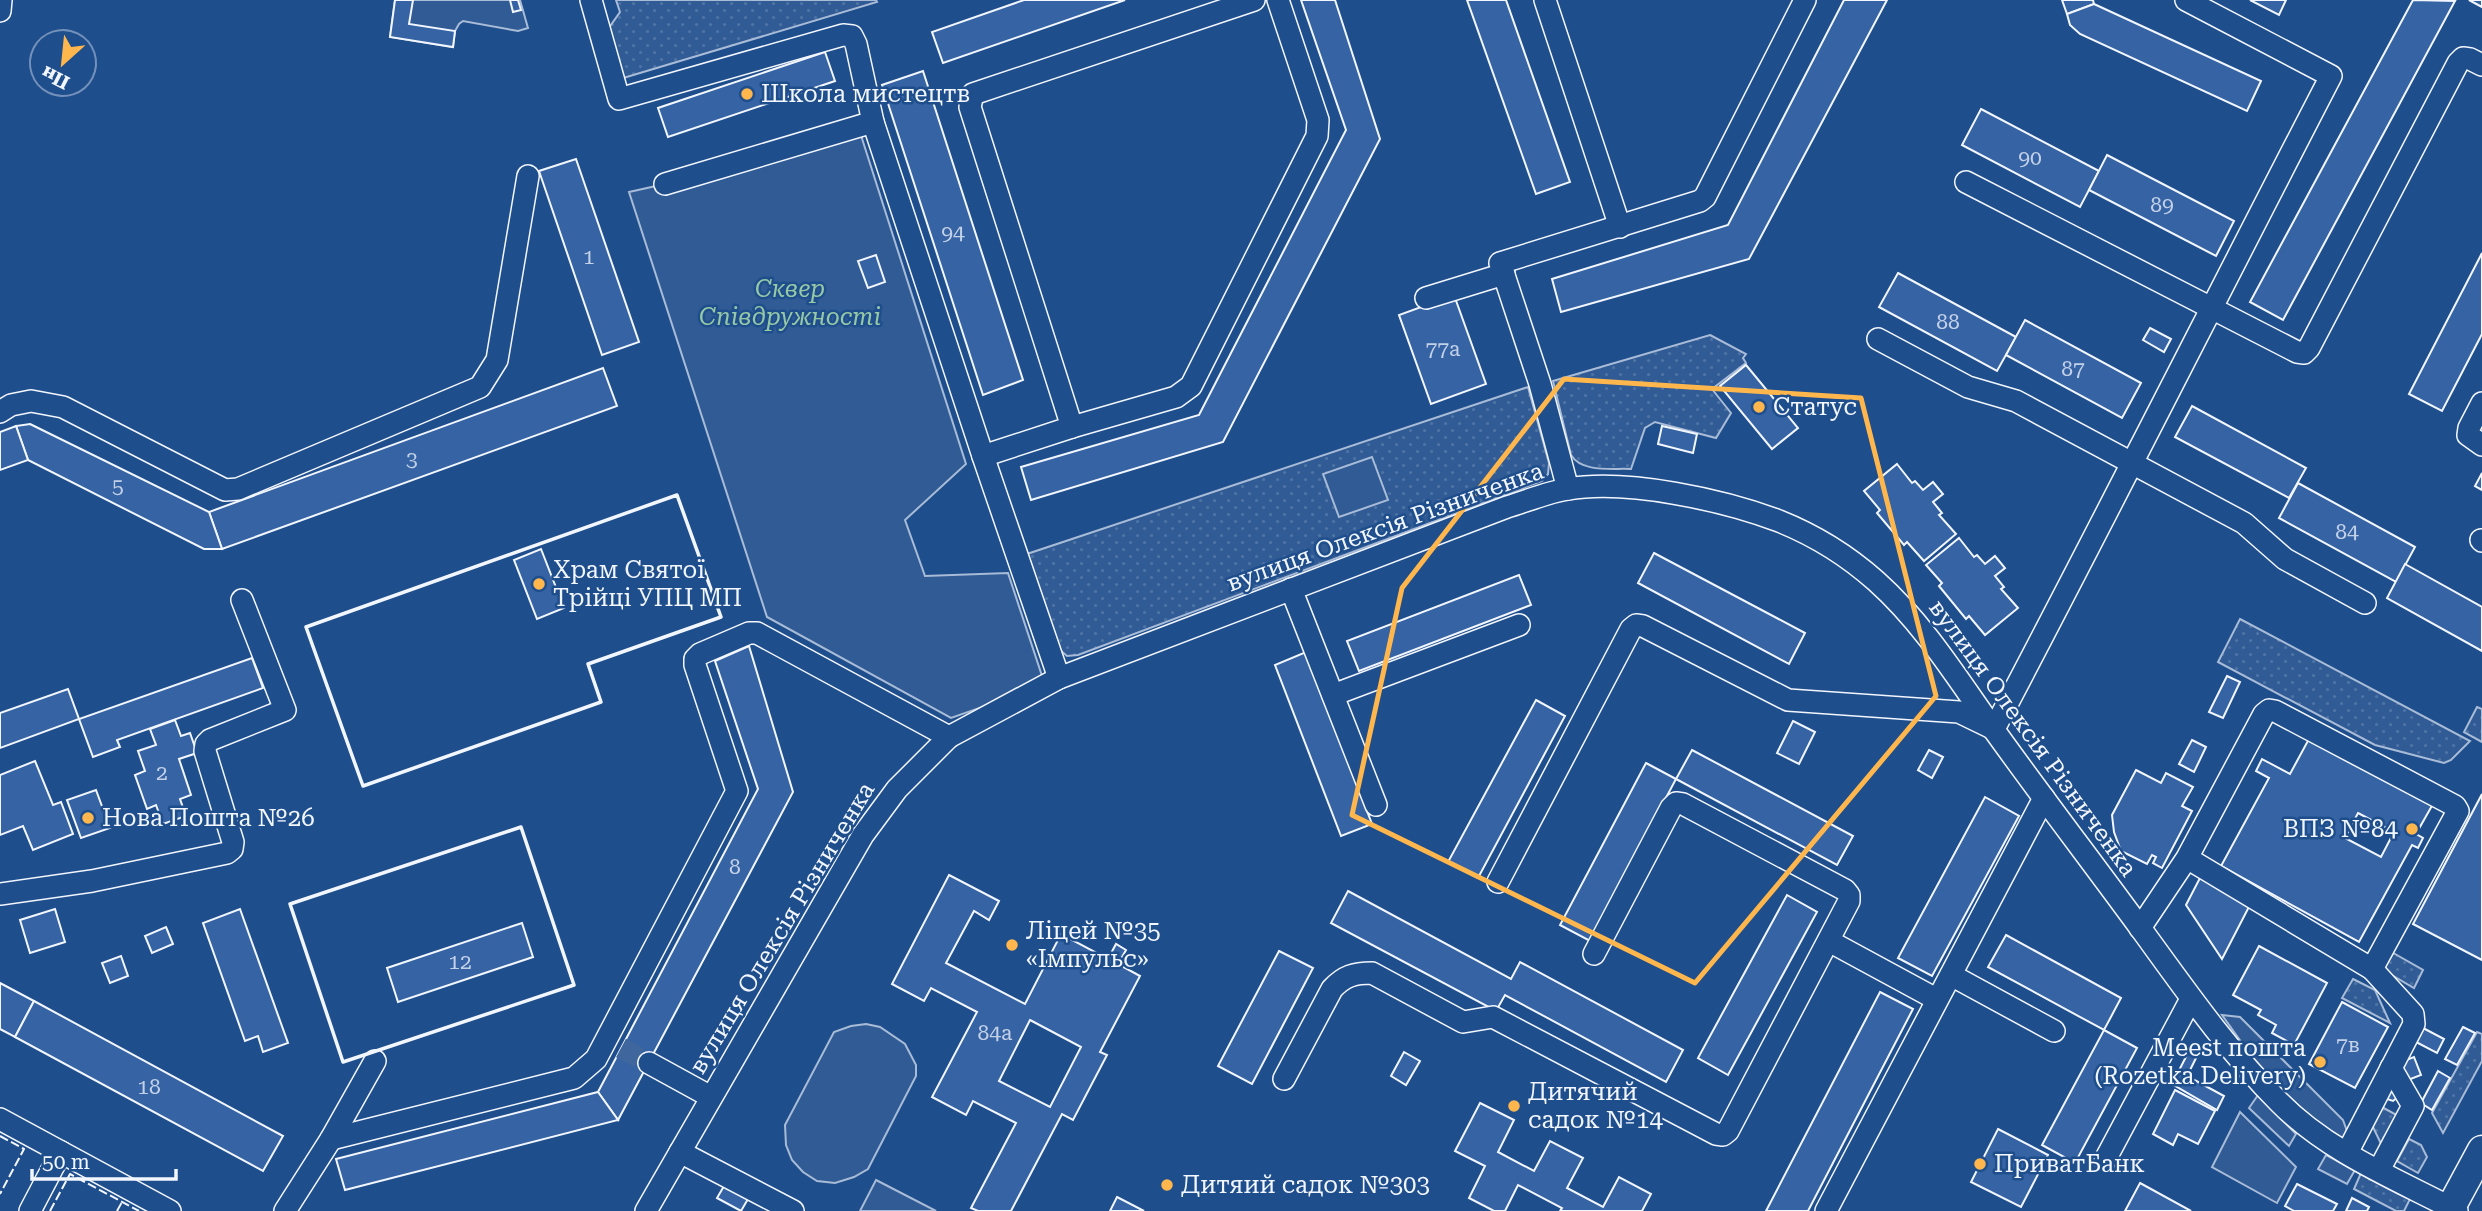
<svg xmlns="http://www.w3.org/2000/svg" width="2482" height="1211" font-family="'Roboto Serif',serif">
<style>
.grass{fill:url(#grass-dots);stroke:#a8bbd7;stroke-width:2}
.built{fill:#305b95;stroke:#a8bbd7;stroke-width:2}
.building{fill:#3563a3;stroke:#f2f6ff;stroke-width:2;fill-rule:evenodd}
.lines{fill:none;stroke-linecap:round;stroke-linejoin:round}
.minor-tunnel{stroke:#3f679d;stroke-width:21;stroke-dasharray:21 10;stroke-linecap:butt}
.minor-casing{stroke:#f2f6ff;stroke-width:24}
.major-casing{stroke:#f2f6ff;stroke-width:31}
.minor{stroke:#1f4e8c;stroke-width:21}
.major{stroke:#1f4e8c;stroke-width:28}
.fence{stroke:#f2f6ff;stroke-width:2;stroke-dasharray:9 3.5;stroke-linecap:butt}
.wall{stroke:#f2f6ff;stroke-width:3.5}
.marked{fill:none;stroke:#ffb74d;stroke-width:5;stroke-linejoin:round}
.poi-dot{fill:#ffb74d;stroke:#1f4e8c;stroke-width:2.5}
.labels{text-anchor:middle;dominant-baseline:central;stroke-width:5;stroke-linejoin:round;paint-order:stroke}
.number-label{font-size:21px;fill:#c3d1e8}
.poi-label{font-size:24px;fill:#f2f6ff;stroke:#1f4e8c;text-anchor:start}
.park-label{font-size:24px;font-style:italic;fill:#97c8a6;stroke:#1f4e8c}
.street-label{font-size:24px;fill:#f2f6ff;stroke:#1f4e8c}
</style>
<defs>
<pattern id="grass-dots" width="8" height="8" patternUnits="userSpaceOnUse" patternTransform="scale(1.75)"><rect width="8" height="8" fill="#305b95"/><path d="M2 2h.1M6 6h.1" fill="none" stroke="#4e73a5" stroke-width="1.8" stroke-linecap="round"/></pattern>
</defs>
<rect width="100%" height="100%" fill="#1f4e8c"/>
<g class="grass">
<path d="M616 0H876L877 2 620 79 606 32 620 12Z"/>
<path d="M1710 335 1746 354 1743 358 1746 363 1712 389 1731 413 1716 438 1655 422 1645 428 1631 469C1612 468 1582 473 1571 455L1553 381Z"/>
<path d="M1528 387 1549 463 1548 474 1542 481 1078 655 1067 656 1060 650 1027 554Z"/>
<path d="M2240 619 2470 741 2451 760 2444 763 2375 745 2218 662Z"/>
<path d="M2477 707 2482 709V742L2464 732Z"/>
<path d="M2388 950 2423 970 2414 988 2378 967Z"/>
<path d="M2353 979 2375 990 2390 1023 2342 998Z"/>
<path d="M2477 1032 2482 1034V1061L2443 1133 2432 1113Z"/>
<path d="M2380 1106 2402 1118 2385 1152 2371 1123Z"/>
<path d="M2409 1139 2421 1145 2427 1157 2418 1173 2397 1161Z"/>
<path d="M2361 1173 2410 1199 2404 1211H2396L2354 1189Z"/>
</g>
<g class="built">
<path d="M395 0H520L528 28 518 31 463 21 459 24 455 31 453 47 390 37Z"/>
<path d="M858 126 966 464 905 520 925 576 1008 573 1045 685 951 718 767 617 629 192 665 184Z"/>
<path d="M1372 457 1388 500 1339 517 1323 474Z"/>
<path d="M2222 1015 2240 1017 2343 1120 2352 1145 2321 1126 2264 1074Z"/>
<path d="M866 1024 880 1027 905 1044 916 1065V1076L868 1169 854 1177 835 1183 817 1181 803 1172 792 1160 786 1145 785 1125 834 1032 851 1026Z"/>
<path d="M2258 1095 2296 1134 2289 1146 2249 1108Z"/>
<path d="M2240 1112 2296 1167 2277 1203 2212 1167Z"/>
<path d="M2326 1155 2355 1170 2347 1184 2318 1169Z"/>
<path d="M876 1180 936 1211H860Z"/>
</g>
<g class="building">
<path d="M395 0H413L409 24 455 31 453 47 390 37Z"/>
<path d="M510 0H518L521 10 513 12Z"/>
<path d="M1024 0H1125L943 63 932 32Z"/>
<path d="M1301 0H1335L1380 139 1223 442 1031 500 1021 467 1199 415 1346 130Z"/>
<path d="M1467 0H1506L1570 182 1536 194Z"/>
<path d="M1844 0H1887L1749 259 1561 312 1552 279 1728 225Z"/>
<path d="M2062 0H2093L2094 4 2067 14Z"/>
<path d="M2250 0H2286L2279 15Z"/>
<path d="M2413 0 2455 1 2283 320 2250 302Z"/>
<path d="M2469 0H2482V7Z"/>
<path d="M2094 4 2261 81 2247 111 2080 34 2070 25 2067 14Z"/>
<path d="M825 52 835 81 668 137 658 108Z"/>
<path d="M923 71 1023 380 983 395 882 85Z"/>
<path d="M1981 109 2099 171 2080 207 1962 145Z"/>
<path d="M2107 155 2234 221 2216 256 2089 190Z"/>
<path d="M576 159 639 342 602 355 539 171Z"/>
<path d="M2482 253V334L2442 411 2409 394Z"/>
<path d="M876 255 885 282 868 288 858 261Z"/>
<path d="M1898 273 2016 337 1997 371 1879 307Z"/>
<path d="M1454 295 1486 384 1431 404 1399 315Z"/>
<path d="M2025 320 2141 383 2122 418 2006 355Z"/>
<path d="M2150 328 2171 339 2164 352 2143 340Z"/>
<path d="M1746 365 1798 428 1772 449 1720 386Z"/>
<path d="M603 368 617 406 222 549 209 512Z"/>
<path d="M2192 406 2306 468 2289 498 2175 437Z"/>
<path d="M30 424 209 512 222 549H204L28 460 16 426Z"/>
<path d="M16 426 28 460 0 470V432Z"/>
<path d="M1662 426 1697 434 1693 453 1658 444Z"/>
<path d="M1897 464 1912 483 1915 481 1923 490 1933 482 1943 494 1933 502 1942 513 1939 515 1956 534 1924 561 1907 542 1904 545 1877 513 1880 510 1864 491Z"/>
<path d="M2482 473V490L2475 486Z"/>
<path d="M2298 483 2415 547 2396 582 2279 518Z"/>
<path d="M1959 538 1974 557 1977 555 1985 564 1995 556 2005 568 1995 576 2004 587 2001 589 2018 608 1985 635 1969 616 1966 619 1939 586 1942 583 1926 565Z"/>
<path d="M541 549 564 608 537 619 514 560Z"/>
<path d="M1654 553 1805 633 1789 664 1638 583Z"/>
<path d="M2405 564 2482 607V651L2387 598Z"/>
<path d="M1519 575 1531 605 1359 671 1347 641Z"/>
<path d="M749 646 793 792 618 1120 598 1092 758 789 715 661Z"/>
<path d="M1306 652 1372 824 1341 836 1275 665Z"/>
<path d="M252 658 263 688 117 740 120 747 93 757 79 719Z"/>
<path d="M2227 676 2240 682 2223 718 2209 712Z"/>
<path d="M68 689 79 719 0 748V713Z"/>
<path d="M1536 700 1565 716 1478 878 1448 862Z"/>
<path d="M175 720 181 736 190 733 197 753 179 759 191 795 180 799 186 816 163 824 156 805 147 809 135 775 145 771 138 751 156 745 150 729Z"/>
<path d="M1793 721 1815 732 1799 764 1777 753Z"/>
<path d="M2310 737 2433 804 2416 834 2423 838 2418 848 2412 845 2359 942 2221 866 2269 778 2256 771 2262 759 2290 774ZM2358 813 2394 832 2381 857 2345 838Z"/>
<path d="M2192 740 2206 747 2194 772 2179 764Z"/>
<path d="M1692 750 1853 836 1837 865 1676 779Z"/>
<path d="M1929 750 1943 757 1932 778 1918 770Z"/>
<path d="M35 761 53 805 61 802 73 834 33 850 23 826 0 835V775Z"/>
<path d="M1646 763 1676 779 1590 941 1560 925Z"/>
<path d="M2136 770 2161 783 2166 773 2193 787 2182 806 2192 811 2162 868 2153 863 2156 857 2152 855 2147 864 2121 851 2114 832 2112 815Z"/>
<path d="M96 790 110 828 81 838 67 800Z"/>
<path d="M2482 794V960L2413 924Z"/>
<path d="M1985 797 2019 816 1932 976 1898 958Z"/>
<path d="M2202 874 2252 901 2222 959 2186 905Z"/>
<path d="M949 875 999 901 989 920 974 911 946 963 1025 1004 1061 934 1108 959 1116 944 1126 950 1118 964 1140 976 1100 1052 1107 1055 1073 1120 1062 1114 1011 1211H978L971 1208 1016 1123 973 1101 966 1115 932 1097 977 1012 931 988 924 1001 892 984ZM1030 1020 1081 1047 1050 1107 999 1081Z"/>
<path d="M1348 891 1511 979 1520 962 1683 1050 1666 1082 1505 995 1496 1011 1331 923Z"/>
<path d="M1787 895 1817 912 1728 1075 1698 1058Z"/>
<path d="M55 909 65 942 30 953 20 920Z"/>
<path d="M240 909 288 1043 263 1052 258 1036 245 1041 203 923Z"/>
<path d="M522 923 533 957 398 1002 387 968Z"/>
<path d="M166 927 173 944 152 953 145 936Z"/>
<path d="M2006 935 2121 998 2104 1030 1988 967Z"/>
<path d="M2259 946 2327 983 2294 1045 2272 1033 2276 1025 2258 1015 2261 1010 2233 995Z"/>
<path d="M1279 951 1313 968 1252 1084 1218 1066Z"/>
<path d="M121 956 128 976 110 983 102 963Z"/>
<path d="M0 983 34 1001 15 1037 0 1029Z"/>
<path d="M1880 992 1913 1009 1808 1211H1766Z"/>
<path d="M34 1001 283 1136 263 1171 15 1037Z"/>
<path d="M2342 1002 2388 1027 2355 1088 2309 1064Z"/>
<path d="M2463 1027 2475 1033 2457 1065 2445 1059Z"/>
<path d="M2423 1028 2444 1039 2437 1053 2416 1042Z"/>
<path d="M2104 1030 2137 1048 2075 1163 2042 1145Z"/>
<path d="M2190 1049 2198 1054 2187 1076 2224 1096 2217 1110 2172 1084Z"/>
<path d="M1404 1052 1420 1061 1406 1085 1391 1076Z"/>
<path d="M2414 1057 2421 1075 2408 1080 2401 1062Z"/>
<path d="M2438 1071 2450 1078 2432 1110 2421 1103Z"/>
<path d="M2393 1085 2399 1096 2393 1101 2384 1098Z"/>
<path d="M2175 1090 2215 1111 2198 1144 2178 1134 2173 1145 2153 1134Z"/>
<path d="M598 1092 618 1120 345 1190 336 1159Z"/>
<path d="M1480 1103 1514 1120 1498 1152 1534 1171 1550 1141 1583 1158 1567 1188 1603 1207 1619 1177 1651 1194 1642 1211H1560L1562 1208 1518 1185 1505 1211H1494L1469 1198 1485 1166 1455 1151Z"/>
<path d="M1998 1129 2048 1155 2021 1207 1971 1182Z"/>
<path d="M2140 1183 2191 1211H2125Z"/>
<path d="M2297 1184 2337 1204 2333 1211H2294L2285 1206Z"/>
<path d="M724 1186 748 1199 741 1211 717 1198Z"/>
<path d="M1117 1197 1144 1211H1110Z"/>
<path d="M2352 1198 2369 1207 2367 1211H2346Z"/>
</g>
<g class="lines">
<path class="minor-tunnel" d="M621 1048 649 1063"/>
<g class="minor-casing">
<g id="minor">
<path d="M591 0 619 99 843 35 852 36 856 44 873 122 665 184"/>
<path d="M1545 0 1620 227"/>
<path d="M0 11 1 0"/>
<path d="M873 122 983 456"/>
<path d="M1966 182 2297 352 2304 353 2309 348 2458 63 2463 58 2470 59 2482 65"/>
<path d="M1426 298 1504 274"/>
<path d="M1878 339 1968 387 2016 401 2244 523 2285 559 2365 603"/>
<path d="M2482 403 2469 428 2468 435 2482 445"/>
<path d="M0 412 11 405 31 401 63 407 225 490 238 489 480 387 497 360 528 176"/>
<path d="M1072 427 970 107 973 94 1254 0"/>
<path d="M1568 489 1540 384 1500 263 1700 201 1705 197 1805 0"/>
<path d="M2481 540 2482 541"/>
<path d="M1291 589 1376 805"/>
<path d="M1059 678 983 456 1072 427 1176 397 1191 386 1317 136 1318 120 1278 0"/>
<path d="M1333 695 1519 625"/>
<path d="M1994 729C2108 513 2218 294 2331 76L2186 0"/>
<path d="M1498 882 1631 629 1636 625 1643 626 1788 700 1959 712 1992 728"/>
<path d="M0 894 92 881 227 853 232 849 233 842 205 751 206 744 210 740 285 710 242 600"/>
<path d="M2140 928 2187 858 2264 714 2269 710 2275 711 2455 806 2458 811 2372 969 2187 858"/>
<path d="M1829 941 1936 999"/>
<path d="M1951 975 2054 1031"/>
<path d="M649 1063 711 1097"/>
<path d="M1284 1079 1332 989C1344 976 1354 973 1372 973L1463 1022 1493 1017 1716 1134 1723 1135 1728 1131 1849 901V895L1845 890 1683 804 1676 803 1671 808 1594 954"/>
<path d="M0 1119 170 1211"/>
<path d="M331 1139 574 1078 596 1059 737 791 695 665V659L700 654 749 633H757L949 737"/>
<path d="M680 1152 793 1211"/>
<path d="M2347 1153 2414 1024 2413 1014 2372 969"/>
<path d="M2105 1160 2191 999"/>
<path d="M2379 1170 2413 1106 2391 1068"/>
<path d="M30 1211 61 1152"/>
<path d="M285 1211 331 1139 375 1061"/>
<path d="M646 1211 863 835 897 789 949 737 1059 678 1507 507C1527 501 1548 492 1568 489 1628 479 1723 500 1779 521 1814 535 1849 557 1876 581 1924 624 1957 678 1994 730 2042 797 2092 862 2141 929 2184 988 2227 1050 2279 1102 2328 1152 2396 1179 2457 1211"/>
<path d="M1826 1211 2044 798"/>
</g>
</g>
<g class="major-casing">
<path id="major" d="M2449 1211 2482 1150"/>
</g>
<use href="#minor" class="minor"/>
<use href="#major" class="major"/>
<g class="fence">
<path d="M0 1136 24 1149 0 1194"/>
<path d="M50 1211 70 1174 139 1211"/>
<path d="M117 1211 122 1202"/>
</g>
<g class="wall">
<path d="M677 495 721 617 588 664 601 702 363 786 306 627Z"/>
<path d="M521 827 574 985 343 1062 290 904Z"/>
</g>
</g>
<path class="marked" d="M1564 379 1861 398 1936 696 1695 983 1352 815 1402 588Z"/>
<g class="poi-dot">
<circle cx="747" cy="94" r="7"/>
<circle cx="1759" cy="407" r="7"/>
<circle cx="539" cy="584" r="7"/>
<circle cx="88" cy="818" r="7"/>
<circle cx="2412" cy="829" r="7"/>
<circle cx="1012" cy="945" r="7"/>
<circle cx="2320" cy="1062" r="7"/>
<circle cx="1514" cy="1106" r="7"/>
<circle cx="1980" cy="1164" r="7"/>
<circle cx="1167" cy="1185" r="7"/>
</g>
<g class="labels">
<g class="number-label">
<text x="2030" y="158">90</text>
<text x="2162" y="205">89</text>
<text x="953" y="233">94</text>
<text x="589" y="257">1</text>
<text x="1948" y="322">88</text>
<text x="1443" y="349">77а</text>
<text x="2073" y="369">87</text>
<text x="412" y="459">3</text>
<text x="118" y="486">5</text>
<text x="2347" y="532">84</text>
<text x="162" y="773">2</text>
<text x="735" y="867">8</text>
<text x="460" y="962">12</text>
<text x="995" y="1033">84а</text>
<text x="2348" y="1045">7в</text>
<text x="149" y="1087">18</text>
</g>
<g class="poi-label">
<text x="761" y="94">Школа мистецтв</text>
<text x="1773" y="407">Статус</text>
<text x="553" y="570">Храм Святої<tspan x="553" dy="28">Трійці УПЦ МП</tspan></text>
<text x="102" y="818">Нова Пошта №26</text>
<text x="2398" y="829" text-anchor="end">ВПЗ №84</text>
<text x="1026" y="931">Ліцей №35<tspan x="1026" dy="28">«Імпульс»</tspan></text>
<text x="2306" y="1048" text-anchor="end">Meest пошта<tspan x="2306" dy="28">(Rozetka Delivery)</tspan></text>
<text x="1528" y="1092">Дитячий<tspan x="1528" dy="28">садок №14</tspan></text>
<text x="1994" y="1164">ПриватБанк</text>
<text x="1181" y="1185">Дитяий садок №303</text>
</g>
<g class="park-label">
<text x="790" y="289">Сквер<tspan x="790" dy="28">Співдружності</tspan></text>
</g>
<g class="street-label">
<text transform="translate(1385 527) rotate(-20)">вулиця Олексія Різниченка</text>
<text transform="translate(2033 738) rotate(54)">вулиця Олексія Різниченка</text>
<text transform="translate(782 928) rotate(-59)">вулиця Олексія Різниченка</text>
</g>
</g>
<g transform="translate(63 63) rotate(207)"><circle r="33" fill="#1f4e8c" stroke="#7391ba" stroke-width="2"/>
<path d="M0-5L12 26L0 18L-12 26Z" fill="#ffb74d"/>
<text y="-10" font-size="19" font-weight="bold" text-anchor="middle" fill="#f2f6ff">Пн</text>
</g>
<path d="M32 1169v10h144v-10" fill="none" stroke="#f2f6ff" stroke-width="3.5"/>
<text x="42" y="1169" font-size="21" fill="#f2f6ff" stroke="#1f4e8c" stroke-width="5" paint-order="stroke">50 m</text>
</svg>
